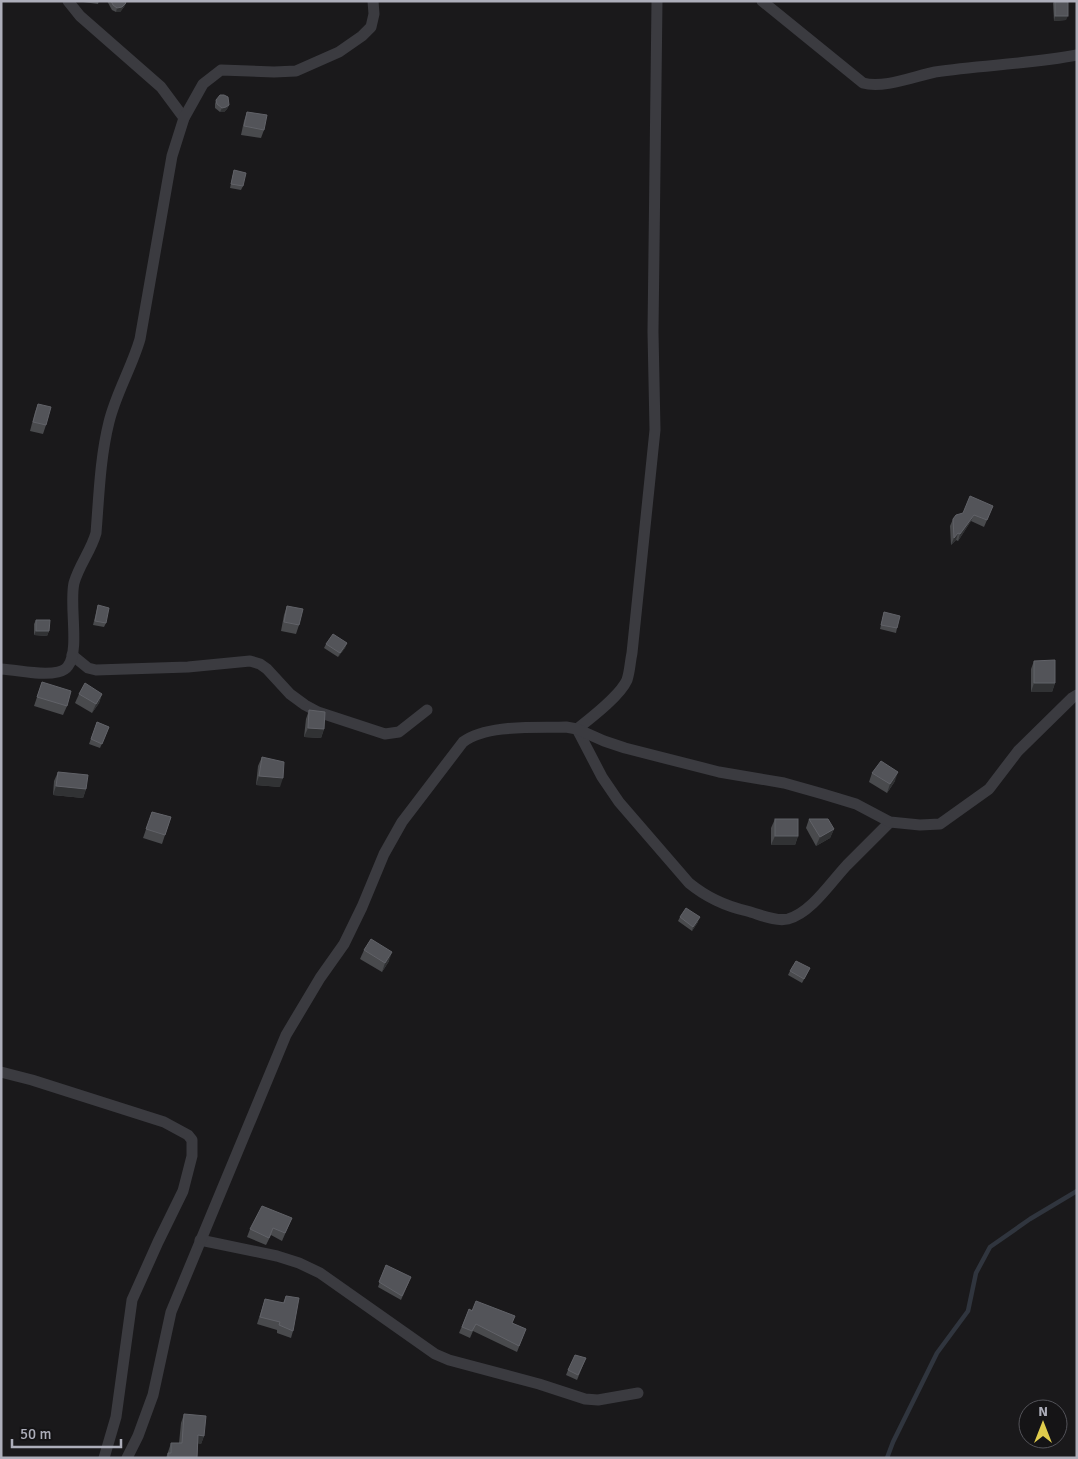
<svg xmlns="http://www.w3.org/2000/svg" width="1078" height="1459" font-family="Signika,sans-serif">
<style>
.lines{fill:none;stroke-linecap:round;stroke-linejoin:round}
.stream{stroke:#30353e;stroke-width:4.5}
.minor{stroke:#3b3b40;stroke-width:11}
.wall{fill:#494a4d}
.shaded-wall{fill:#313234}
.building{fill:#535459;stroke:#616268}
</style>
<rect width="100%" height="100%" fill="#1a191b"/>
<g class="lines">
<path class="stream" d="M887 1458 893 1442 937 1353 968 1311 976 1273 990 1247 1030 1219 1077 1191"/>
<g class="minor">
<path d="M68 1 80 16 161 87 184 118"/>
<path d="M657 1 653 332 655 430 632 653C630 662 630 671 627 680 620 696 591 718 577 729L602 777 619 802 689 883C706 897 725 906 747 911 759 914 775 922 788 919 811 913 831 882 847 865 861 851 876 836 890 822"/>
<path d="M762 1 863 83C883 89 915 76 935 72 982 65 1030 64 1077 55"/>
<path d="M72 655 88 668 96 670 188 667 250 661 260 664 267 669 290 694 305 705 318 712 385 734 399 732 427 710"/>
<path d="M1 669C19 670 41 676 58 672 62 671 66 669 68 666 80 650 69 604 74 583 79 565 91 551 96 533 99 496 100 458 109 422 116 393 132 367 140 339L172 156 184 118 203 84 221 70 274 72 296 71 339 52 362 36 371 27 374 14 373 1"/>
<path d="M1 1072 32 1080 164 1122 188 1135 192 1140V1156L183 1191 158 1242 132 1300 116 1417 104 1458"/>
<path d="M200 1240 277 1256 299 1263 320 1273 435 1354 449 1360 539 1384 585 1399 598 1400 638 1393"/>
<path d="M127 1458 138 1436 153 1395 171 1312 286 1035 320 978 344 944 362 907 384 854 402 822 463 742C487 724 537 728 566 727L577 729 604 741 625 748 719 772 784 783 823 794 856 804 890 822 920 825 940 824 989 789 1018 751 1072 698 1077 695"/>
</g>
</g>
<g class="wall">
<path d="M83 1H99L98 4 83 2Z"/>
<path d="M107 1H125L126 3 124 7 120 12H116L112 10Z"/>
<path d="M1054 1H1068L1066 20 1054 21 1053 3Z"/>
<path d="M216 100 229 105 227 109 224 112H220L215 108V104Z"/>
<path d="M247 112 264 130 261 138 241 135 244 121Z"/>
<path d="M234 170 243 186 241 190 230 188Z"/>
<path d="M38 404 46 425 43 434 30 431 35 412Z"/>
<path d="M993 506 984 527 971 521 958 541 956 540 951 545 950 526 953 519Z"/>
<path d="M98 605 106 623 104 627 93 625Z"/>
<path d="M287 606 299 625 296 634 281 631 284 615Z"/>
<path d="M884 612 897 628 896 633 880 629Z"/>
<path d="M36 620 49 631 47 636 34 635V624Z"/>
<path d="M347 643 345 648 338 657 324 648 326 644Z"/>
<path d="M1034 661 1055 683 1052 692H1031V669Z"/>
<path d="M42 682 67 706 63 715 34 706Z"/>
<path d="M79 694H102L99 703 92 713 75 703Z"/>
<path d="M309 710 324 729 321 738 304 737 306 719Z"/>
<path d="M97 722 109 727 100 748 89 744Z"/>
<path d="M262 757 280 787 256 785 258 766Z"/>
<path d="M58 772 86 789 83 798 53 795 54 781Z"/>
<path d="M872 773 895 781 887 793 869 782Z"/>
<path d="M152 812 171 817 162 844 143 838Z"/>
<path d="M775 819 798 836 795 845H771V828Z"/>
<path d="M809 819 834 829 830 838 816 846 806 828Z"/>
<path d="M680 917 698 922 692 931 678 921Z"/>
<path d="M364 950 389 961 382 972 360 959Z"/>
<path d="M810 968 802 983 788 975 790 971Z"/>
<path d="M292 1218 282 1241 271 1235 266 1245 247 1237 250 1229Z"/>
<path d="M386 1265 409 1282 401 1300 378 1287Z"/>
<path d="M286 1296 293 1331 291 1338 277 1333V1330L257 1324 265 1299 283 1303Z"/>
<path d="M469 1309 512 1323 526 1329 517 1352 473 1331 470 1338 459 1333Z"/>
<path d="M586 1358 577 1380 566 1375 568 1370Z"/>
<path d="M184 1414 204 1436 201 1444 198 1443 197 1458H166L171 1443H179L181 1423Z"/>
</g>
<g class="shaded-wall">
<path d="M126 3 124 7 120 12H116L117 8Z"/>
<path d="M1055 16H1068L1066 20 1054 21Z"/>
<path d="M229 105 227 109 224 112H220L222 108Z"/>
<path d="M974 515 971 521 958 541 960 534Z"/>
<path d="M958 533 956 540 951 545 954 538Z"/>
<path d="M36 631H49L47 636 34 635Z"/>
<path d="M347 643 345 648 338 657 340 653Z"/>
<path d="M1034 683H1055L1052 692H1031Z"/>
<path d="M102 694 99 703 92 713 96 704Z"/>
<path d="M308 728 324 729 321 738 304 737Z"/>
<path d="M898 772 895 781 887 793 890 784Z"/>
<path d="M259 776 283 778 280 787 256 785Z"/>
<path d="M56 786 86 789 83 798 53 795Z"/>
<path d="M834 829 830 838 816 846 820 837Z"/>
<path d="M775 836H798L795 845H771Z"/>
<path d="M700 917 698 922 692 931 693 927Z"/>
<path d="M392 952 389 961 382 972 385 963Z"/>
<path d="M198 1435 204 1436 201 1444 195 1443Z"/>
</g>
<g class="building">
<path d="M111 1H125L126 3 122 7 117 8 113 5Z"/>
<rect x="1055" y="1" width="13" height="15"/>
<path d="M220 95H224L228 97 229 105 226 107 222 108 217 104 216 100Z"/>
<path d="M247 112 267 115 264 130 244 126Z"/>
<path d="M234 170 246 173 243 186 231 184Z"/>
<path d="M38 404 51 407 46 425 33 422Z"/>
<path d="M970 496 993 506 987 520 974 515 960 534 958 533 954 538 953 519 956 515 963 513Z"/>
<path d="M98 605 109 608 106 623 95 621Z"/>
<path d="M287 606 303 609 299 625 284 622Z"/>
<path d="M884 612 900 616 897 628 881 625Z"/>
<path d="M36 620H50L49 631H36Z"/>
<path d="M333 634 347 643 340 653 326 644Z"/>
<path d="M1055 660V683H1034V661Z"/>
<path d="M42 682 71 691 67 706 37 697Z"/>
<path d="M85 683 102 694 96 704 79 694Z"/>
<path d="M309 710 325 712 324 729 308 728Z"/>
<path d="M97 722 109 727 102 744 91 739Z"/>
<path d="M262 757 284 762 283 778 259 776Z"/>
<path d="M881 761 898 772 890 784 872 773Z"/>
<path d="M58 772 88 775 86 789 56 786Z"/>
<path d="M152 812 171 817 165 835 146 829Z"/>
<rect x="775" y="819" width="23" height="17"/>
<path d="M809 819H828L834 829 820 837Z"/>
<path d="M686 908 700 917 693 927 680 917Z"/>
<path d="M371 939 392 952 385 963 364 950Z"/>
<path d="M796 961 810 968 804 979 790 971Z"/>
<path d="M262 1206 292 1218 285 1233 273 1228 269 1238 250 1229Z"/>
<path d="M386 1265 411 1277 402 1296 379 1282Z"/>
<path d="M286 1296 299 1298 293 1331 279 1325 280 1322 260 1317 265 1299 284 1303Z"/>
<path d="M476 1301 515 1316 512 1323 526 1329 519 1346 476 1324 472 1331 462 1327 469 1309 472 1311Z"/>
<path d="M575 1355 586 1358 578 1375 568 1370Z"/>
<path d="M184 1414 206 1416 204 1436 198 1435 197 1458H168V1453H171V1443H182Z"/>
</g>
<rect width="1078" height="1459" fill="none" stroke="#adaeba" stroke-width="5"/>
<g transform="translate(1043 1424)"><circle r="24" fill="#151416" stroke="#525258"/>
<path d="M0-4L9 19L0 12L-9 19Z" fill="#e0cc4c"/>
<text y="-8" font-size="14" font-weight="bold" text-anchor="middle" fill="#adaeba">N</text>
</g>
<path d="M12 1439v8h109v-8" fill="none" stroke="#adaeba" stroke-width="2.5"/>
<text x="20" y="1439" font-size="15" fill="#adaeba" stroke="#151416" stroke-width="4" paint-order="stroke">50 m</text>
</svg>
